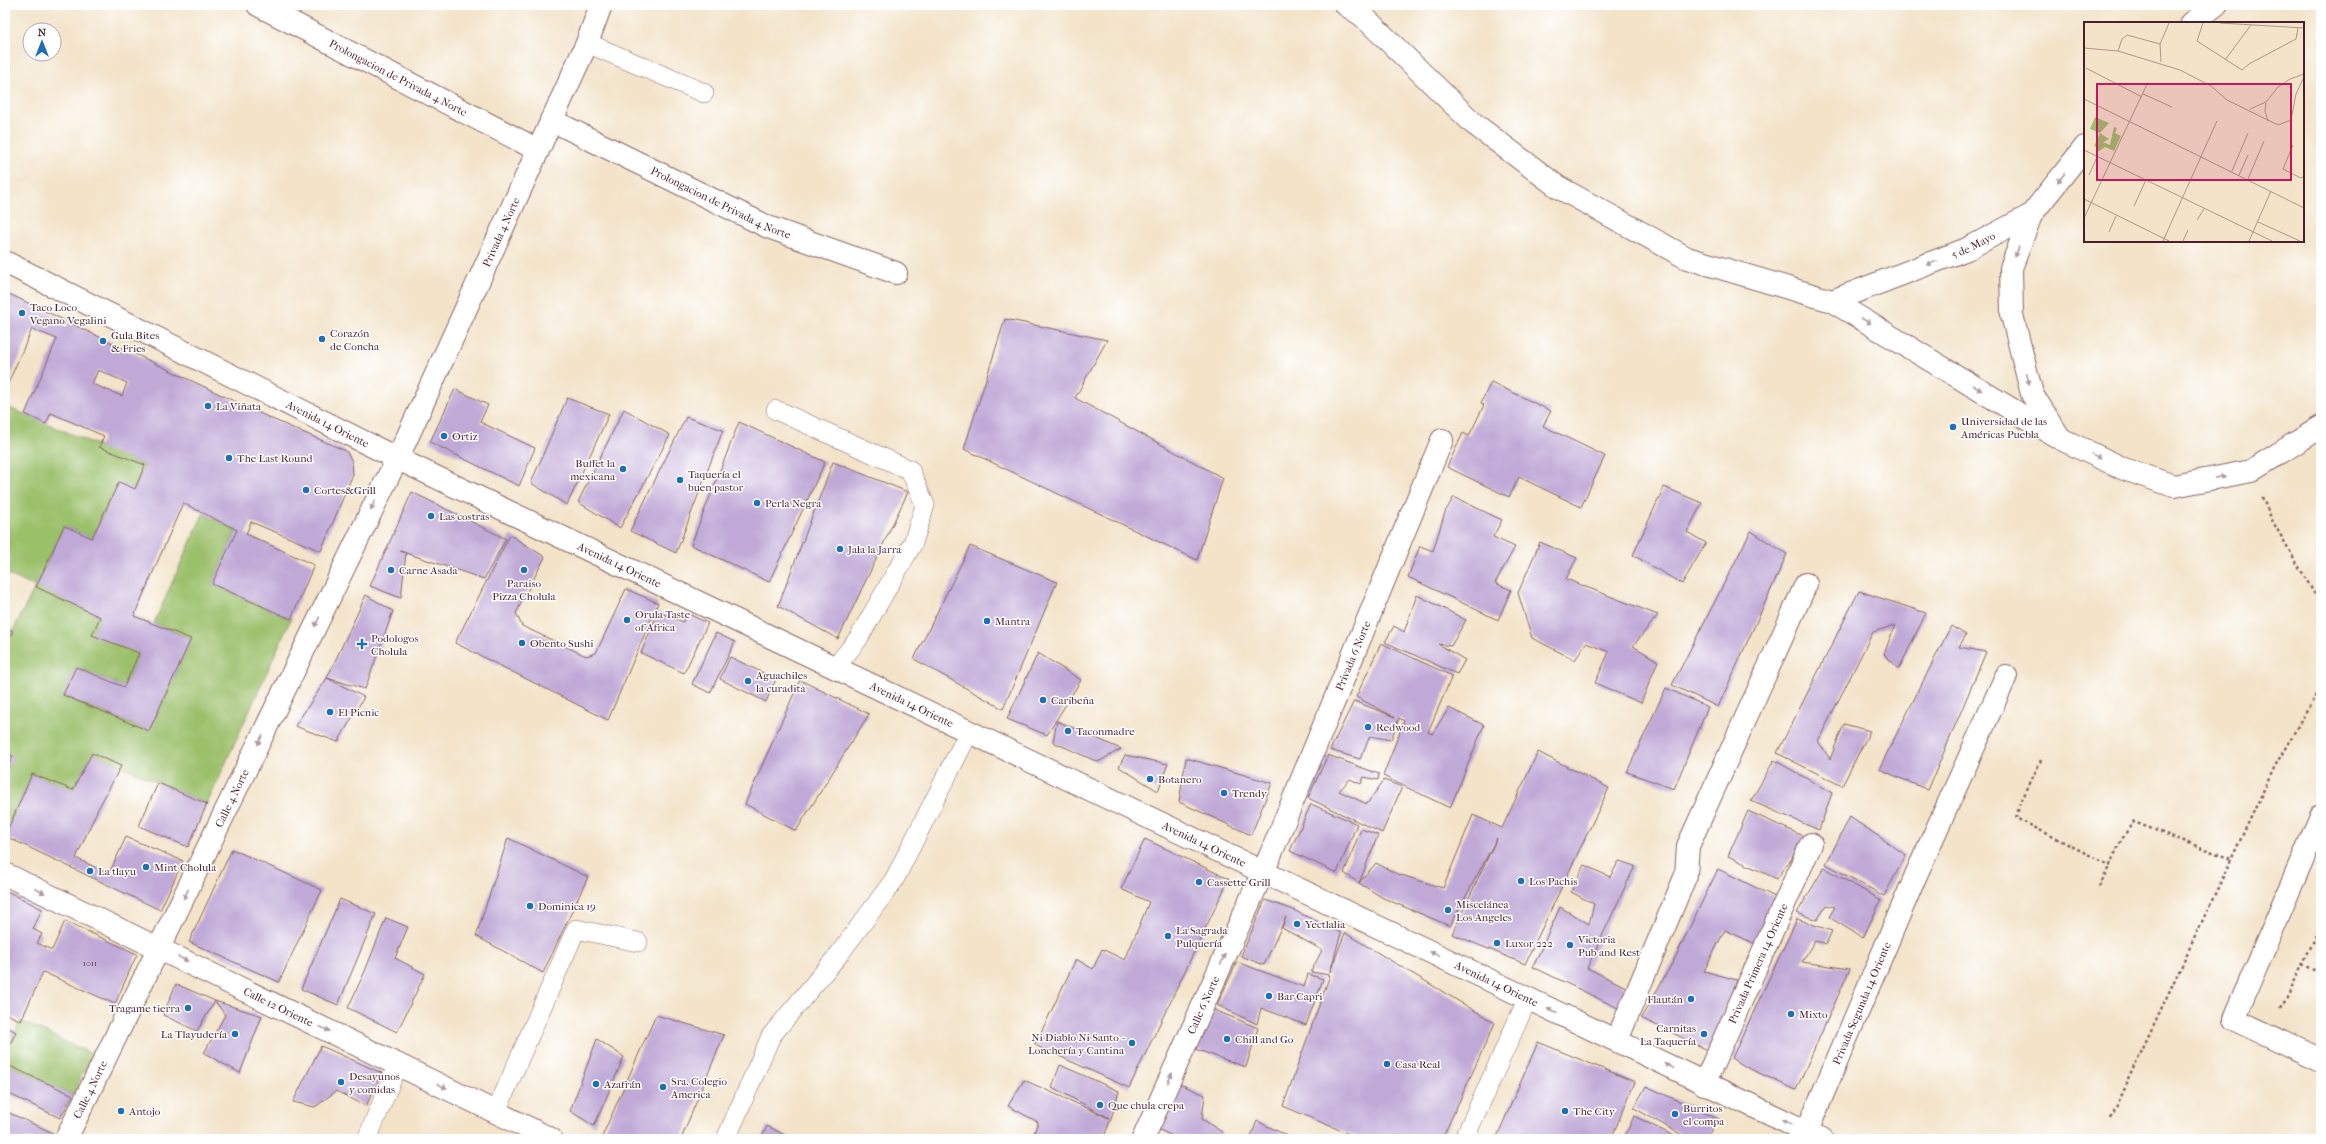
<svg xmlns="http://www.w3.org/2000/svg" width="2326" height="1144" font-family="'IM FELL French Canon',serif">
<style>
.green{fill:#9bc06a;stroke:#72704a}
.building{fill:#c0a9d7;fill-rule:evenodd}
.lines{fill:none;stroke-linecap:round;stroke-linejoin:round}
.lane-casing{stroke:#856462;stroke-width:20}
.street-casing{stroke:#856462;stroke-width:24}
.secondary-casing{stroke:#856462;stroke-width:24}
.path{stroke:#856462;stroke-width:2.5;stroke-dasharray:3 3;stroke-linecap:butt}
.lane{stroke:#fff;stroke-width:19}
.street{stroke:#fff;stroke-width:22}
.secondary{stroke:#fff;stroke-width:22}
.oneway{fill:#ae9aa0}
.poi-dot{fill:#1f6fb2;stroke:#fff;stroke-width:1.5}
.labels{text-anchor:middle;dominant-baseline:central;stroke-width:3;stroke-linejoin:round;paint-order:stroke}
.number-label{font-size:9px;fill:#684256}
.street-label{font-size:11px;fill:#4a1f2b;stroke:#fff}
.poi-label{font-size:11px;fill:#4a1f2b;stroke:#fff;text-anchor:start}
.inset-road{fill:none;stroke:#af958a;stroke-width:1}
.view{fill:#c2185b;fill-opacity:0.15;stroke:#c2185b;stroke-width:2}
.inset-edge{fill:none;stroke:#4a1f2b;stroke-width:2}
</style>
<rect width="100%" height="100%" fill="#fff"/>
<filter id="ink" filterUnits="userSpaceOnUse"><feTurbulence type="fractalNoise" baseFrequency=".025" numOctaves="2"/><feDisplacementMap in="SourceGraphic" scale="8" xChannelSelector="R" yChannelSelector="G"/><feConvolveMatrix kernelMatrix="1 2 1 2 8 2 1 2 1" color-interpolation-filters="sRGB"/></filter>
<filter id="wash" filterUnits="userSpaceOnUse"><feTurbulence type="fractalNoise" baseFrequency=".012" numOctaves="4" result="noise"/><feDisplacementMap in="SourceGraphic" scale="16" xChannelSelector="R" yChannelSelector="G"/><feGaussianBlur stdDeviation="0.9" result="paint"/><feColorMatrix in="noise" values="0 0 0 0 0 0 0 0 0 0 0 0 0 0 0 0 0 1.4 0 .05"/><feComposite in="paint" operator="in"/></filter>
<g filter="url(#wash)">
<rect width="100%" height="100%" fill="#f3e3c9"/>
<g class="green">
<path d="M5 406 145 465 135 489 118 483 92 538 64 526 36 586 100 617 139 653 124 687 76 667 63 696 149 731 191 639 154 623 203 514 237 530 212 584 291 619 207 804 92 753 73 790 32 775 5 833V773L13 756 5 753V647L35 587 5 573Z"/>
<path d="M21 1021 92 1054 73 1095 5 1064V1054Z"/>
</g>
<g id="blocks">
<g class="building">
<path d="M5 292 272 419 346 451 352 461 353 474 321 551 251 522 246 534 314 565 291 619 212 584 237 530 183 503 134 616 191 639 149 731 63 695 76 667 124 687 139 653 92 635 100 617 36 587 64 526 92 538 119 482 135 489 145 465 99 447 104 436 51 413 46 424 25 414 57 339 32 329 5 390ZM98 370 127 383 122 396 92 384Z"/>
<path d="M1005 319 1107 340 1075 398 1223 478 1197 560 964 449Z"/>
<path d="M1491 382 1551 411 1543 426 1605 456 1581 507 1519 477 1509 497 1447 467 1463 433 1469 436 1484 405 1481 403Z"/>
<path d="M455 389 488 405 480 422 535 448 519 486 430 442Z"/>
<path d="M567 398 609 414 567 505 531 483Z"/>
<path d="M624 409 670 435 620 528 578 502Z"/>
<path d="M686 417 723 430 676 553 630 531Z"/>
<path d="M739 422 825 462 769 582 691 545Z"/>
<path d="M833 462 908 492 838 639 778 606Z"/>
<path d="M1664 487 1702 503 1687 532 1706 543 1682 584 1633 555Z"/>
<path d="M412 492 506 539 484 579 400 551 406 553 401 598 370 586Z"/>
<path d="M1454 497 1502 520 1493 537 1515 547 1495 583 1511 590 1498 620 1408 577 1420 546 1433 551 1445 512Z"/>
<path d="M1751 531 1787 554 1718 707 1672 685Z"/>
<path d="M510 535 545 557 516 613 522 626 586 656 596 653 626 589 658 603 608 720 455 643Z"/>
<path d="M1540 542 1577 558 1566 579 1658 615 1633 646 1658 661 1641 703 1595 683 1609 652 1586 643 1575 660 1532 638 1518 593Z"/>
<path d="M970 546 1057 582 1003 709 914 659Z"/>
<path d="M1859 591 1926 613 1899 669 1884 654 1895 625 1873 632 1818 741 1830 759 1844 724 1870 731 1842 786 1777 753Z"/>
<path d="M366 595 393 611 365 689 327 678 364 697 338 742 295 726 327 678Z"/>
<path d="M1417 595 1466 620 1451 646 1438 644 1465 660 1457 674 1385 642 1394 626 1404 632Z"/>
<path d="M658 612 683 622 686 613 708 623 684 673 641 653Z"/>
<path d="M1951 626 1966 635 1959 647 1986 652 1928 790 1879 769Z"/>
<path d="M5 627 13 631 5 647Z"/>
<path d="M716 633 735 642 710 693 692 684Z"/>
<path d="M1381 643 1452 676 1428 732 1432 734 1449 708 1484 725 1450 808 1383 776 1404 721 1399 718 1391 740 1370 736 1360 759 1330 750 1354 701 1395 717 1356 697Z"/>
<path d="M1038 653 1081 680 1047 735 1007 719Z"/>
<path d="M730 657 776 679 766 702 720 679Z"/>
<path d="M800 680 869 714 796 831 745 804Z"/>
<path d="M1666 688 1708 707 1674 789 1627 772Z"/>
<path d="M1057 721 1121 749 1098 762 1053 742Z"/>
<path d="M1538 752 1609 788 1525 964 1452 934 1497 838 1450 926 1383 898 1359 883 1376 863 1395 873 1443 888 1473 815 1502 828Z"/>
<path d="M5 753 13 756 5 773Z"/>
<path d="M92 753 121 766 97 811 76 858 109 874 126 837 183 861 160 910 5 836 32 774 73 790Z"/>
<path d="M1125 755 1168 764 1158 791 1119 767Z"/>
<path d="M1328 755 1379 774 1378 780 1364 777 1361 784 1350 779 1339 791 1367 804 1384 780 1402 787 1382 833 1308 798Z"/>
<path d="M1186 758 1272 783 1251 835 1179 802Z"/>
<path d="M1774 760 1832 793 1819 830 1751 801Z"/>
<path d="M158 783 207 804 188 847 139 826Z"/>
<path d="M1311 804 1357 824 1337 873 1290 851Z"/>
<path d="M1748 811 1805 837 1777 879 1728 856Z"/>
<path d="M1850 817 1906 855 1884 896 1826 864Z"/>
<path d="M1361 829 1378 835 1359 883 1344 873Z"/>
<path d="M508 838 588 877 543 973 476 936Z"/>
<path d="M1145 839 1229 879 1129 1088 1035 1045 1076 959 1093 969 1102 949 1125 960 1149 902 1121 889Z"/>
<path d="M232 849 322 890 279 982 189 942Z"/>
<path d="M1619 861 1635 866 1587 968 1630 989 1618 1008 1533 967 1560 907 1589 924 1594 904 1571 892 1584 865 1610 877Z"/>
<path d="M1824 868 1881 900 1863 938 1829 917 1835 907 1827 905 1817 920 1797 913Z"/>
<path d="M1718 869 1781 900 1758 945 1725 930 1704 971 1737 980 1710 1051 1641 1018 1673 962Z"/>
<path d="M5 890 42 909 33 929 42 934 37 943 52 950 65 921 137 954 115 1004 43 972 21 1021 5 1013Z"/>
<path d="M340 899 376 914 338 1005 301 989Z"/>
<path d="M1265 900 1291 909 1341 933 1330 972 1345 933 1495 1023 1442 1139H1361L1283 1106 1330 975 1311 972 1322 950 1282 928 1286 917 1264 965 1241 956Z"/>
<path d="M386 918 408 927 395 958 425 974 397 1032 348 1008 365 971Z"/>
<path d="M1797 919 1832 931 1826 944 1815 940 1802 962 1850 969 1796 1090 1746 1067 1732 1058Z"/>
<path d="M1237 962 1304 987 1308 974 1323 979 1306 1025 1261 1008 1257 1024 1217 1005Z"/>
<path d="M176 984 215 1001 197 1031 163 1015Z"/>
<path d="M215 1001 262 1016 240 1073 204 1053 225 1015Z"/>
<path d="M1212 1009 1258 1028 1246 1067 1195 1049Z"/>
<path d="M656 1015 724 1035 681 1139H601Z"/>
<path d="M5 1026 16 1032 5 1054Z"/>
<path d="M597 1039 624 1057 594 1126 570 1111Z"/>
<path d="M1538 1042 1635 1082 1611 1139H1496Z"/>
<path d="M321 1046 382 1073 366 1106 336 1091 315 1107 293 1102Z"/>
<path d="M5 1064 73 1095 60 1118 5 1092Z"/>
<path d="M1060 1065 1119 1091 1111 1119 1103 1139H1032L1038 1122 1008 1106 1024 1080 1109 1118 1052 1087Z"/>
<path d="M1173 1081 1205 1095 1202 1119 1222 1132 1220 1139H1178L1156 1128Z"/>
<path d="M1646 1086 1718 1119 1706 1139H1689L1634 1108Z"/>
<path d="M5 1111 53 1133 50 1139H5Z"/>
<path d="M1634 1116 1680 1139H1624Z"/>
<path d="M1257 1121 1294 1139H1250Z"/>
<path d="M767 1126 793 1139H761Z"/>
</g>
</g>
</g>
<g filter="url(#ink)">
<use href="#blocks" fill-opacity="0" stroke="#856462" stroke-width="1"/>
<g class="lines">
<g class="lane-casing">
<g id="lane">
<path d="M587 43 704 93"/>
<path d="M776 410 910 470 925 505 913 543 858 639 835 668"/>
<path d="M496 1112 576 929 638 942"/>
<path d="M367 1139 398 1064"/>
<path d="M726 1139 771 1036 840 953 894 880 969 732"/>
<path d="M1464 1139 1528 998"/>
</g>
</g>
<g class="street-casing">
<g id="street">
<path id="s1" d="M258 5 538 150"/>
<path d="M1346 5 1363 16 1473 123 1558 187 1687 258 1832 301 2061 439 2124 469 2174 486 2251 471 2321 427"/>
<path d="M2192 23 2216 5"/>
<path id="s2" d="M551 120 768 227 896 273"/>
<path d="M2031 215 2011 268 2012 315 2032 394 2058 435"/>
<path id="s3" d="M1832 301 1967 249 2031 215 2085 147"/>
<path d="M2321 816 2234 1019 2321 1060"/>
<path id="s4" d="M5 874 551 1139"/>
<path d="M1617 1040 1686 875 1688 846 1806 584"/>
<path id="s5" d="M1704 1084 1811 844"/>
<path id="s6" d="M1807 1131 1916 875 2006 676"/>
<path id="s7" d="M66 1139 406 440 587 43 601 5"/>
<path id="s8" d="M1143 1139 1270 856 1442 440"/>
</g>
</g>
<g class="secondary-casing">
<g id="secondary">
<path id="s9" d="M5 262 396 458 1822 1139"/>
</g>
</g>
<g class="path">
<path d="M2262 497 2273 522 2321 605"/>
<path d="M2041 760 2020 804 2016 818 2111 866"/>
<path d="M2099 887C2111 866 2118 840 2134 822L2231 859"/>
<path d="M2302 964 2321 973"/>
<path d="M2281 1008 2321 926"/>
<path d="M2110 1118 2275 766 2321 686"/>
<path d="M1851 1135 1859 1139"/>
</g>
<use href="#lane" class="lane"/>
<use href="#street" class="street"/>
<use href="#secondary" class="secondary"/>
</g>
<defs><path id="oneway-solid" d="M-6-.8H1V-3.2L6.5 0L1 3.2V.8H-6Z"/></defs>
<g class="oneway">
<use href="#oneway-solid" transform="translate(2061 178) rotate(129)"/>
<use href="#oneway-solid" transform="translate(2017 252) rotate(111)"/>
<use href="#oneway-solid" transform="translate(1932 263) rotate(159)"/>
<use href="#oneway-solid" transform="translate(1866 321) rotate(31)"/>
<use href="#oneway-solid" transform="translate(2028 379) rotate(76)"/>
<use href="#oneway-solid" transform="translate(1977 388) rotate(31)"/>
<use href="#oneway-solid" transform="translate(2096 456) rotate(26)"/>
<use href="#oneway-solid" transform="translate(2220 477) rotate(-11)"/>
<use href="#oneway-solid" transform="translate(373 505) rotate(116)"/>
<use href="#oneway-solid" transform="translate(317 622) rotate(116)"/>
<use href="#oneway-solid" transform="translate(260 740) rotate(116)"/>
<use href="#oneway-solid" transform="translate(40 891) rotate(25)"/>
<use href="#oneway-solid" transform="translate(186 894) rotate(116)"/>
<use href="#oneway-solid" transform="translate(1435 954) rotate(-154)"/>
<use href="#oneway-solid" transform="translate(183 959) rotate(26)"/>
<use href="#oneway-solid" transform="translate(1223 959) rotate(-66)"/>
<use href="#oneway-solid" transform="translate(1552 1010) rotate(-155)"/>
<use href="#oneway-solid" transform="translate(325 1029) rotate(26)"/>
<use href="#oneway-solid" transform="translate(1669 1066) rotate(-154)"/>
<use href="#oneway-solid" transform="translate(1170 1078) rotate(-66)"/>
<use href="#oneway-solid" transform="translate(442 1086) rotate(26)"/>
<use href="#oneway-solid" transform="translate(1787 1122) rotate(-155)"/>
</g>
</g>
<g class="poi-dot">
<circle cx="22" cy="313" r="4"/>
<circle cx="322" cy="339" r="4"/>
<circle cx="103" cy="341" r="4"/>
<circle cx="208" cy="406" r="4"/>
<circle cx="1953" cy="427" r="4"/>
<circle cx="444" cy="436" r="4"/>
<circle cx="229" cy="458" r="4"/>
<circle cx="623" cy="469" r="4"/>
<circle cx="680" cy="480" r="4"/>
<circle cx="306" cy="490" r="4"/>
<circle cx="757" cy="503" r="4"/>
<circle cx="431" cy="516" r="4"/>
<circle cx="840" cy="549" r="4"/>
<circle cx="391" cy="570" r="4"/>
<circle cx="524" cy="570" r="4"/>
<circle cx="627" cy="620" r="4"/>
<circle cx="987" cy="621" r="4"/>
<circle cx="522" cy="643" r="4"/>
<path d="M360 638h4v4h4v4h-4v4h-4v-4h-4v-4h4z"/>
<circle cx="748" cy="681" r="4"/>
<circle cx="1043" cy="700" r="4"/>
<circle cx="330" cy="712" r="4"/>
<circle cx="1368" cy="727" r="4"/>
<circle cx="1068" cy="731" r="4"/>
<circle cx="1150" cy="779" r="4"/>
<circle cx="1224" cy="793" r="4"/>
<circle cx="146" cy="867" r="4"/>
<circle cx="90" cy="871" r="4"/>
<circle cx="1521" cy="881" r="4"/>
<circle cx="1199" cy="882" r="4"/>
<circle cx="530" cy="906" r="4"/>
<circle cx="1448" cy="910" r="4"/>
<circle cx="1297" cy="924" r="4"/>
<circle cx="1168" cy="936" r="4"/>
<circle cx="1497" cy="943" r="4"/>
<circle cx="1570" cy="945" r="4"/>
<circle cx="1269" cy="996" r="4"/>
<circle cx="1691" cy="999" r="4"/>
<circle cx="188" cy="1008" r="4"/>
<circle cx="1791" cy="1014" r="4"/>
<circle cx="235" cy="1034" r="4"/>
<circle cx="1704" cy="1034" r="4"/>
<circle cx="1227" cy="1039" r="4"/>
<circle cx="1132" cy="1043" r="4"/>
<circle cx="1387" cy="1064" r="4"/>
<circle cx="341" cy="1082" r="4"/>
<circle cx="596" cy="1084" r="4"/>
<circle cx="663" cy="1087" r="4"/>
<circle cx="1100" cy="1105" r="4"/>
<circle cx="121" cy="1111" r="4"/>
<circle cx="1565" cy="1111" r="4"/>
<circle cx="1675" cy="1114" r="4"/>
</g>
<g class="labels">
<g class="number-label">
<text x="90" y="963">1011</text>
</g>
<g class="street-label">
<text stroke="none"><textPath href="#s1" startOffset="158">Prolongacion de Privada 4 Norte</textPath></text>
<text stroke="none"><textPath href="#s2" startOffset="189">Prolongacion de Privada 4 Norte</textPath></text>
<text stroke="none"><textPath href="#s7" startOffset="1006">Privada 4 Norte</textPath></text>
<text stroke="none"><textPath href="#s3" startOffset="152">5 de Mayo</textPath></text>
<text stroke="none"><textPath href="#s9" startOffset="361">Avenida 14 Oriente</textPath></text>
<text stroke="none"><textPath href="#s9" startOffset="685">Avenida 14 Oriente</textPath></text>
<text stroke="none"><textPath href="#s8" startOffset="527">Privada 6 Norte</textPath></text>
<text stroke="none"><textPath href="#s9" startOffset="1009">Avenida 14 Oriente</textPath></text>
<text stroke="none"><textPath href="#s7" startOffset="379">Calle 4 Norte</textPath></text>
<text stroke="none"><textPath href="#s9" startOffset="1333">Avenida 14 Oriente</textPath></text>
<text stroke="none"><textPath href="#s5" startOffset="132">Privada Primera 14 Oriente</textPath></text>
<text stroke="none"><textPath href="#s9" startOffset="1657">Avenida 14 Oriente</textPath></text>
<text stroke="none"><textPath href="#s6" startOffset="139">Privada Segunda 14 Oriente</textPath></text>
<text stroke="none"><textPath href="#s8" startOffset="147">Calle 6 Norte</textPath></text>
<text stroke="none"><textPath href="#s4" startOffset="304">Calle 12 Oriente</textPath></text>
<text stroke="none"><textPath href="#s7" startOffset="55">Calle 4 Norte</textPath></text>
</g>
<g class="poi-label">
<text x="30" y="307">Taco Loco<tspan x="30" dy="13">Vegano/Vegalini</tspan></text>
<text x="330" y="333">Corazón<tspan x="330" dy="13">de Concha</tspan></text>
<text x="111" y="335">Gula Bites<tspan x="111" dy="13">&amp; Fries</tspan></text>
<text x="216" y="406">La Viñata</text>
<text x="1961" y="421">Universidad de las<tspan x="1961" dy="13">Américas Puebla</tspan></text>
<text x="452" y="436">Ortiz</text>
<text x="237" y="458">The Last Round</text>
<text x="615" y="463" text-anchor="end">Buffet la<tspan x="615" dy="13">mexicana</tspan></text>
<text x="688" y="474">Taquería el<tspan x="688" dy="13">buen pastor</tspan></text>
<text x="314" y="490">Cortes&amp;Grill</text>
<text x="765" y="503">Perla Negra</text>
<text x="439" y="516">Las costras</text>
<text x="848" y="549">Jala la Jarra</text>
<text x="399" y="570">Carne Asada</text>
<text x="524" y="583" text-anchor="middle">Paraiso<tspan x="524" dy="13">Pizza Cholula</tspan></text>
<text x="635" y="614">Orula Taste<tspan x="635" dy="13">of Africa</tspan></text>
<text x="995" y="621">Mantra</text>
<text x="371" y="638">Podologos<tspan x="371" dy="13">Cholula</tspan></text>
<text x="530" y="643">Obento Sushi</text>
<text x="756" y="675">Aguachiles<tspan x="756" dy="13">la curadita</tspan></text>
<text x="1051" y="700">Caribeña</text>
<text x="338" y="712">El Picnic</text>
<text x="1376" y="727">Redwood</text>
<text x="1076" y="731">Taconmadre</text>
<text x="1158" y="779">Botanero</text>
<text x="1232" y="793">Trendy</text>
<text x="154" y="867">Mint Cholula</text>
<text x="98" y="871">La tlayu</text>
<text x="1529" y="881">Los Pachis</text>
<text x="1207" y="882">Cassette Grill</text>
<text x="1456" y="904">Miscelánea<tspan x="1456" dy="13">Los Angeles</tspan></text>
<text x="538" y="906">Dominica 19</text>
<text x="1305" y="924">Yectlalia</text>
<text x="1176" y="930">La Sagrada<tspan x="1176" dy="13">Pulquería</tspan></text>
<text x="1578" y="939">Victoria<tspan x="1578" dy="13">Pub and Rest</tspan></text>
<text x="1505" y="943">Luxor 222</text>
<text x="1277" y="996">Bar Capri</text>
<text x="1683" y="999" text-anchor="end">Flaután</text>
<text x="180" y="1008" text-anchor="end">Tragame tierra</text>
<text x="1799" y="1014">Mixto</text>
<text x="1696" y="1028" text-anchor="end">Carnitas<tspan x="1696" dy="13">La Taquería</tspan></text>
<text x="227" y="1034" text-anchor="end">La Tlayudería</text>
<text x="1124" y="1037" text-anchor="end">Ni Diablo Ni Santo -<tspan x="1124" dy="13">Lonchería y Cantina</tspan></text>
<text x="1235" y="1039">Chill and Go</text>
<text x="1395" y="1064">Casa Real</text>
<text x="349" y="1076">Desayunos<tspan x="349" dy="13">y comidas</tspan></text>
<text x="671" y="1081">Sra. Colegio<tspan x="671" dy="13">America</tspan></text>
<text x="604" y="1084">Azafrán</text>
<text x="1108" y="1105">Que chula crepa</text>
<text x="1683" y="1108">Burritos<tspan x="1683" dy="13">el compa</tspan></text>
<text x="129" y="1111">Antojo</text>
<text x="1573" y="1111">The City</text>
</g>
</g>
<g transform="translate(2084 22)">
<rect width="220" height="220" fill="#f3e3c9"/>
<path d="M11 95 25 101 16 111 25 117 19 120 26 123 30 105 33 106 31 111 37 114 30 129 21 125 12 131 14 125 10 124 16 111 6 107Z" fill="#9bc06a"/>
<path class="inset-road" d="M119 1 113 19 158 48 165 42 212 17 214 6M136 1 220 6M0 26 34 29 96 48 127 64 143 78 194 103 207 98 212 72 220 55M34 29 38 17 43 13 76 22M141 38 167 3M77 40 76 22 85 1M2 46 58 75M59 72 88 85M0 77 220 186M182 81 181 89 184 99M166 87 182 80 194 65 206 57 220 52M209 123 199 147 217 156 220 154M0 128 188 219M148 149 164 111M5 153 13 135M155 153 164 133M164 157 180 119M0 177 85 219M50 184 62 158M0 196 64 60M113 198 120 187M174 200 216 219M25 210 32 194M79 219 133 99M99 219 104 208M165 219 187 169"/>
<path class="view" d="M13 62H207V158H13Z"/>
<rect width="220" height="220" class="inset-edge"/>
</g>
<rect width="2326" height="1144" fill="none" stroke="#fff" stroke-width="20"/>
<g transform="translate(42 42)"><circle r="19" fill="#ffffff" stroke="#b7a5aa"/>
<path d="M0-3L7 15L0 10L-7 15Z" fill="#1f6fb2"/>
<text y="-6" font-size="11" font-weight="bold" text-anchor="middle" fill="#4a1f2b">N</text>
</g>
</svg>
